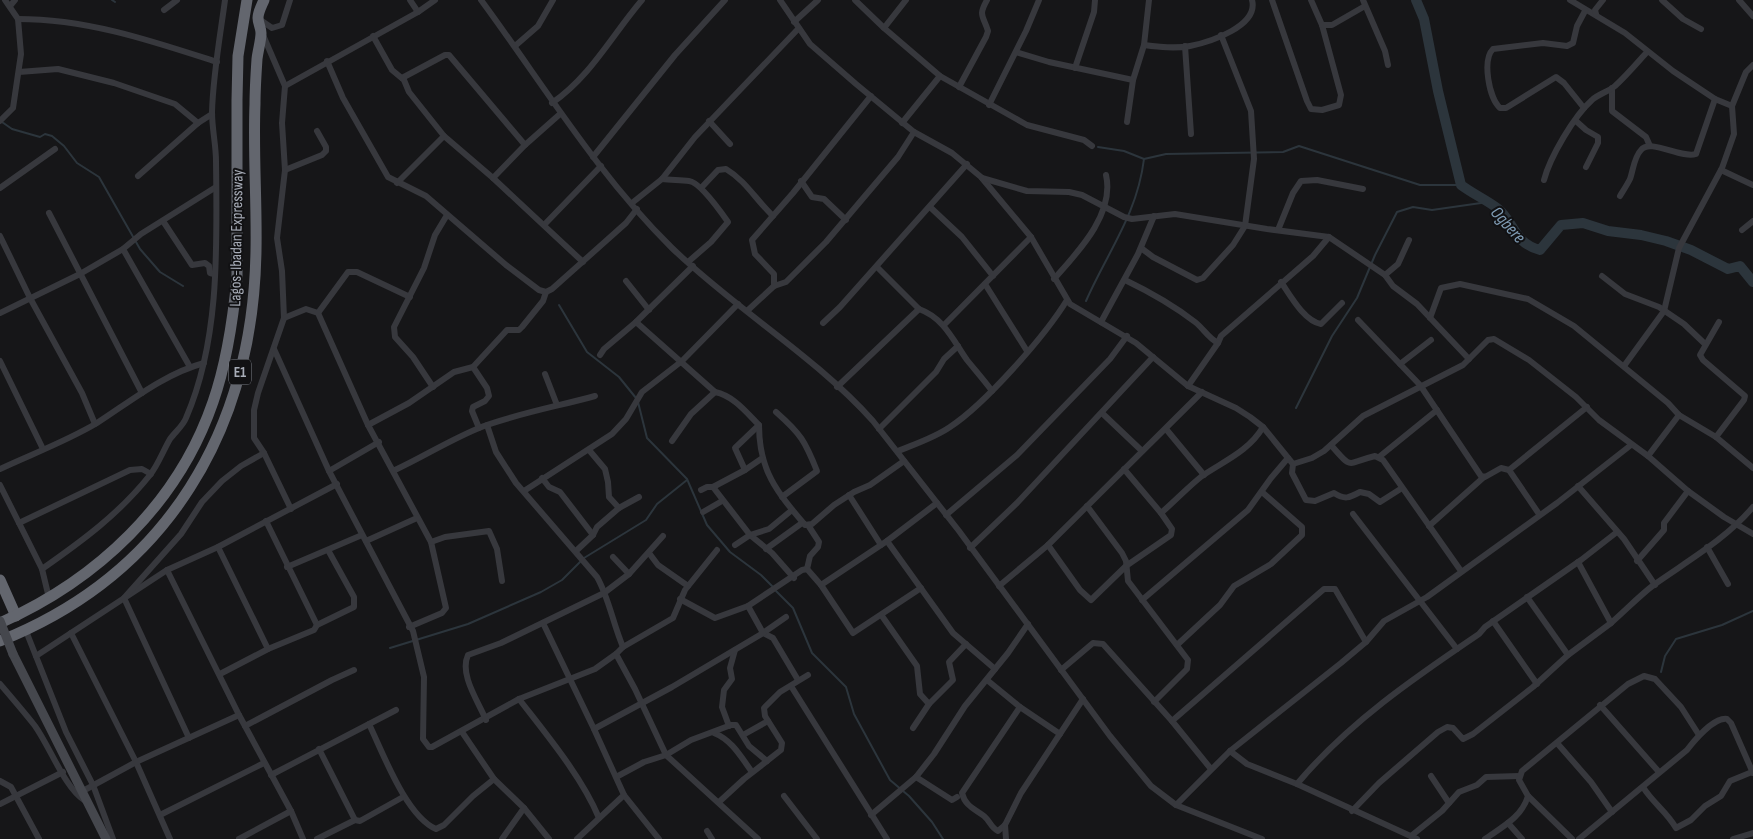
<svg xmlns="http://www.w3.org/2000/svg" width="1753" height="839" font-family="'Sofia Sans Condensed',sans-serif">
<style>
.lines{fill:none;stroke-linecap:round;stroke-linejoin:round}
.stream{stroke:#2c353c;stroke-width:2}
.river{stroke:#2c353c;stroke-width:10}
.street{stroke:#37383d;stroke-width:6}
.secondary{stroke:#45474d;stroke-width:9}
.highway{stroke:#63666e;stroke-width:11}
.secondary-bridge{stroke:#45474d;stroke-width:9}
.labels{text-anchor:middle;dominant-baseline:central;stroke-width:4;stroke-linejoin:round;paint-order:stroke}
.shield{fill:#111113;stroke:#7b7e86;stroke-width:1}
.shield-label{font-size:15px;font-weight:bold;fill:#a8adb8}
.street-label{font-size:16px;fill:#a8adb8;stroke:#111113}
.water-label{font-size:18px;font-style:italic;fill:#7f9bb3;stroke:#111113}
</style>
<rect width="100%" height="100%" fill="#161618"/>
<g class="lines">
<g class="stream">
<path d="M112 0 115 2"/>
<path d="M2 122 12 129 40 137 45 134 52 136 64 146 77 163 99 177 140 249 160 272 183 286"/>
<path d="M1098 147 1124 151 1144 159 1166 154 1283 152 1299 146 1420 185H1461"/>
<path d="M1086 301C1108 251 1137 215 1144 159"/>
<path d="M559 305 587 352 619 377 636 398"/>
<path d="M638 402 647 438 687 479 707 525 730 552 761 575 773 587"/>
<path d="M1296 408 1332 336 1357 298 1375 255 1397 212 1413 207 1432 210 1488 202"/>
<path d="M776 591 793 608 812 653 846 687 854 714 890 780 909 796 932 822 943 839"/>
<path d="M390 648 468 624 541 592 562 580 584 558 646 520 657 504 687 480"/>
<path d="M1661 672 1665 656 1676 639 1722 625 1753 611"/>
</g>
<path class="river" d="M1416 0 1424 19 1438 91 1461 185C1473 194 1485 199 1497 208 1515 222 1513 243 1540 250L1561 225 1583 223 1608 231 1641 235 1666 241 1691 250 1728 269 1740 266 1753 282"/>
<g class="street">
<path d="M410 0 418 12"/>
<path d="M481 0C543 84 597 174 672 248 735 309 815 356 873 421L959 531 1110 736 1151 786 1176 805 1262 839"/>
<path d="M780 0 810 44 856 84 914 132 952 153 981 177 1031 237 1070 304 1136 343 1188 386 1236 408 1250 417 1263 427 1293 464 1292 473 1306 500 1315 501 1334 493C1345 500 1349 498 1360 492L1369 494 1380 502 1402 488"/>
<path d="M855 0 884 28 940 76 1027 125 1084 140 1092 146"/>
<path d="M1272 0 1307 101 1311 109 1322 110 1339 105 1341 95 1322 25 1311 0"/>
<path d="M1363 0 1385 51 1388 65"/>
<path d="M1570 0 1625 33 1673 71 1715 99 1732 106"/>
<path d="M1662 0 1683 19 1701 29"/>
<path d="M1739 0 1753 16"/>
<path d="M10 6 15 0"/>
<path d="M164 10 177 0"/>
<path d="M1596 14 1595 10 1603 0"/>
<path d="M18 19C88 19 152 41 217 62"/>
<path d="M259 19 272 28 282 25 290 0"/>
<path d="M794 22 818 0"/>
<path d="M1322 25H1332L1365 6"/>
<path d="M884 28 906 0"/>
<path d="M263 35 285 86 282 123 285 170 277 238 282 271 284 318 258 393 254 410V438L264 453 291 509"/>
<path d="M373 36 392 70 404 80 409 92 444 136 493 178 583 262"/>
<path d="M1144 45C1159 47 1175 49 1190 46 1210 42 1259 26 1252 0"/>
<path d="M515 46 538 26 553 0"/>
<path d="M1185 46 1191 134"/>
<path d="M1016 52 1049 62 1133 80"/>
<path d="M327 61 343 98 388 177 426 196 506 265 539 290 546 292 552 289 626 223 637 209"/>
<path d="M1075 68 1094 12 1095 0"/>
<path d="M19 72 58 69 114 83 175 104 198 123"/>
<path d="M402 78 445 55H449L525 145"/>
<path d="M285 86 418 12 435 0"/>
<path d="M959 87 986 37 988 31C983 15 978 16 987 0"/>
<path d="M1612 88V111L1646 137 1650 146"/>
<path d="M552 103C591 76 612 35 642 0"/>
<path d="M989 105 1026 31 1039 0"/>
<path d="M1584 108 1564 83 1556 77 1506 108H1500C1489 98 1482 60 1493 49L1543 43 1567 46 1573 43 1577 26 1585 11"/>
<path d="M0 121 13 108 21 54 18 19 5 0"/>
<path d="M709 121 730 144"/>
<path d="M1576 121 1586 130 1598 137V143L1586 167"/>
<path d="M1127 122 1133 80 1144 45 1149 0"/>
<path d="M902 123 940 76"/>
<path d="M593 157 675 55 725 0"/>
<path d="M285 170 322 155 326 151V147L317 131"/>
<path d="M1721 170 1753 185"/>
<path d="M138 176 198 123 212 114"/>
<path d="M493 178 525 145 560 114"/>
<path d="M982 178 1027 191 1069 192 1082 195 1124 217 1132 219 1175 214 1267 229 1329 237 1385 275 1393 286 1417 304 1469 359"/>
<path d="M662 179C671 180 680 180 689 181 700 182 721 212 728 222L711 242 688 262"/>
<path d="M1544 180C1550 157 1574 116 1592 100 1598 94 1608 92 1615 86 1626 76 1637 63 1647 52"/>
<path d="M801 181 812 197 824 199 846 220"/>
<path d="M397 183 444 136"/>
<path d="M702 187 718 170 726 169C746 181 756 200 773 216"/>
<path d="M0 188 55 149"/>
<path d="M1620 196C1623 191 1627 185 1630 179 1633 171 1634 157 1641 150 1650 138 1681 159 1696 154L1715 99"/>
<path d="M632 203 662 179 695 137 798 29"/>
<path d="M930 207 962 237 993 276"/>
<path d="M49 213 142 393"/>
<path d="M163 221 192 265 205 263 209 266 210 273 214 274"/>
<path d="M544 225 601 166"/>
<path d="M1278 230 1293 193 1301 181 1317 180 1363 189"/>
<path d="M1742 230 1753 221"/>
<path d="M0 236 30 298 82 393 95 424"/>
<path d="M1141 248 1153 257 1197 280 1203 278 1233 245 1245 226 1254 159 1251 111 1221 35"/>
<path d="M123 249 190 367"/>
<path d="M877 267 919 309C944 318 953 340 967 360 975 370 984 380 992 391"/>
<path d="M1385 275 1398 264 1409 240"/>
<path d="M1602 276 1625 294 1659 307 1684 324 1705 344"/>
<path d="M1054 279C1078 252 1115 214 1106 175"/>
<path d="M1125 280C1150 292 1173 305 1195 322 1204 329 1208 338 1218 343L1221 336 1313 256 1329 237"/>
<path d="M626 281 649 310"/>
<path d="M1281 282C1290 295 1304 321 1321 324L1342 303"/>
<path d="M985 284 1027 351"/>
<path d="M774 286V274L755 254 752 240 793 193 871 96"/>
<path d="M747 311 774 286 786 282 826 242 898 157 914 132"/>
<path d="M0 313 80 274 123 249 141 234 216 187"/>
<path d="M318 313 348 272H357L410 297"/>
<path d="M284 318 306 309 318 313 368 425 431 542 446 608 442 613 409 627"/>
<path d="M1430 318 1441 288 1460 284 1528 299 1574 326 1668 403 1679 415 1716 437 1753 468"/>
<path d="M1358 320 1420 385 1481 476 1485 477 1501 468 1509 470 1539 514"/>
<path d="M636 322 715 392C734 396 746 412 759 425 759 471 777 492 805 525L812 524 834 505 854 492 870 485 904 461"/>
<path d="M1101 322 1138 254 1154 216"/>
<path d="M823 323 840 307 967 164"/>
<path d="M944 325 1031 237"/>
<path d="M274 349 329 471 413 631 424 677 423 739 429 747H432L519 699 595 669 616 654"/>
<path d="M600 355 604 349 636 322 693 266"/>
<path d="M0 361 43 449"/>
<path d="M1400 364 1431 340"/>
<path d="M1624 366 1664 311 1679 248 1722 168 1734 134 1732 106 1746 72 1753 65"/>
<path d="M473 367 487 388 489 396 485 401 473 407 472 411 479 428"/>
<path d="M545 374 557 405"/>
<path d="M1188 386 1218 343"/>
<path d="M433 387 413 357 395 337 394 327 424 268 435 235 447 215"/>
<path d="M837 387 919 309"/>
<path d="M776 412C801 434 805 441 817 471L782 497"/>
<path d="M1102 413 1142 451"/>
<path d="M368 425 409 403 454 372 473 367 507 330H519L522 327 543 301 546 292"/>
<path d="M487 425 496 452 516 483 597 577C609 598 613 624 623 647"/>
<path d="M879 429 936 372 944 359 958 346"/>
<path d="M1166 429 1204 475"/>
<path d="M1716 437 1744 400 1745 396 1703 360 1700 355 1719 322"/>
<path d="M672 441 691 414 715 392"/>
<path d="M1331 445C1353 471 1346 463 1375 456L1383 460 1461 571"/>
<path d="M589 450 605 469 608 482 609 497 619 508"/>
<path d="M898 451C915 444 934 438 950 427 985 404 1045 336 1067 300"/>
<path d="M1648 456 1679 415"/>
<path d="M1379 457 1437 410"/>
<path d="M1293 464 1312 458 1324 451 1363 416 1463 365 1488 340 1494 339 1529 360 1576 397 1599 420 1648 456 1688 491 1724 517 1753 534"/>
<path d="M0 469C32 454 67 441 97 423 131 401 164 374 204 363"/>
<path d="M1124 469 1161 513"/>
<path d="M395 470C425 456 453 438 484 426 520 413 559 406 595 396"/>
<path d="M745 470 761 459"/>
<path d="M1509 470 1587 407"/>
<path d="M329 471 379 442"/>
<path d="M542 478 549 487 560 492 593 535"/>
<path d="M0 485 42 569 49 598"/>
<path d="M1578 486 1624 539 1655 585"/>
<path d="M713 487 750 535 772 553 794 578"/>
<path d="M701 490 707 487H713L745 470 735 448 759 425"/>
<path d="M524 491 612 434 626 419 642 392 682 361 738 304"/>
<path d="M849 495 881 545"/>
<path d="M1087 506 1122 553 1126 561 1128 581 1188 660 1187 669 1154 702"/>
<path d="M703 512 722 501"/>
<path d="M1353 514 1457 649"/>
<path d="M946 515 1017 455 1110 359 1127 336"/>
<path d="M266 521 317 625"/>
<path d="M19 523 130 470 142 469 151 474"/>
<path d="M1429 526 1484 477"/>
<path d="M366 541 417 518"/>
<path d="M887 541 953 633 995 669"/>
<path d="M431 542 445 537 489 531 497 549 502 581"/>
<path d="M735 545 750 535 769 529 792 510"/>
<path d="M1048 545 1080 590 1091 600 1126 566 1171 535 1172 529 1161 513C1175 501 1188 487 1202 476 1224 461 1249 451 1263 427"/>
<path d="M218 547 268 649"/>
<path d="M1707 547 1728 584"/>
<path d="M970 548 1017 503 1153 357"/>
<path d="M766 549 802 523"/>
<path d="M717 550 685 590 673 618 623 647 616 654 635 689 666 755 758 839"/>
<path d="M576 551 593 535 597 527 619 508 639 497"/>
<path d="M649 553 658 565 688 586"/>
<path d="M613 557 629 574"/>
<path d="M1637 561 1664 530V523L1688 491"/>
<path d="M1578 562 1611 623C1626 610 1640 595 1655 584 1689 560 1726 539 1753 507"/>
<path d="M287 567 362 535"/>
<path d="M42 569C82 541 119 514 150 475 158 465 163 451 170 439 175 432 183 426 186 418 220 340 217 246 216 161 216 145 212 129 212 112 213 75 220 37 225 0"/>
<path d="M807 569 810 556 818 547 819 542 808 525"/>
<path d="M167 570 239 715 291 811 303 839"/>
<path d="M821 585 853 633 921 588"/>
<path d="M999 586 1048 545 1202 392"/>
<path d="M1527 597 1568 655"/>
<path d="M680 599 715 618 748 606"/>
<path d="M1142 600 1248 510 1271 478 1288 458"/>
<path d="M882 616 917 666 920 694 929 704"/>
<path d="M1493 621 1537 684"/>
<path d="M543 623 594 729"/>
<path d="M26 631 66 732 93 785 113 839"/>
<path d="M71 633 136 762 170 839"/>
<path d="M763 633 773 638 798 680"/>
<path d="M763 633 786 617"/>
<path d="M1177 645 1220 605 1234 586 1271 564 1302 535V527L1262 492"/>
<path d="M36 656 167 570 218 547 337 484"/>
<path d="M1061 670 1093 643 1103 644 1172 721 1211 769"/>
<path d="M220 674 268 649 314 630 317 625 354 607V597L328 550"/>
<path d="M987 680 1020 707 1060 734"/>
<path d="M0 684C12 698 24 712 35 726 50 747 65 788 84 800"/>
<path d="M791 686 887 839"/>
<path d="M519 699C546 734 582 777 599 818"/>
<path d="M1600 705 1659 772"/>
<path d="M1020 707 962 793C965 806 975 809 984 816 990 821 991 828 998 831L1005 825 1021 793 1083 699"/>
<path d="M486 720C478 701 459 674 468 655L501 643 604 593 629 574 663 536"/>
<path d="M1172 721 1324 589H1335L1366 642"/>
<path d="M369 724C383 753 406 816 436 829L444 825 473 796 494 779"/>
<path d="M245 726 332 680 354 670"/>
<path d="M729 726 722 707 724 690 732 679 730 668 735 650"/>
<path d="M913 728 929 704 953 680 949 662 966 644"/>
<path d="M462 732 494 779 524 808 549 839"/>
<path d="M714 733C732 740 741 757 752 772"/>
<path d="M743 735 768 721"/>
<path d="M189 738 124 598 181 534 202 502 222 481 241 466 264 453"/>
<path d="M1557 743 1591 782 1612 812"/>
<path d="M319 749 355 820"/>
<path d="M1230 751 1247 764 1297 784 1417 839"/>
<path d="M271 775 396 710"/>
<path d="M618 776 644 762 666 755 691 740 731 725H736L749 746 767 761"/>
<path d="M1431 776 1449 803"/>
<path d="M916 777 952 800 957 797"/>
<path d="M0 781 11 787 39 839"/>
<path d="M1297 784C1348 723 1414 678 1479 634L1485 627 1581 560 1617 532"/>
<path d="M1643 787C1652 802 1667 812 1676 828L1691 820 1705 806 1721 796 1730 781 1752 772"/>
<path d="M81 792 136 762 239 715"/>
<path d="M624 795 659 839"/>
<path d="M784 796 817 839"/>
<path d="M1528 796 1572 839"/>
<path d="M719 802 744 779 781 750 782 743 765 716 764 708 780 692 808 675"/>
<path d="M0 804 63 772"/>
<path d="M1176 805 1230 751 1341 663 1366 642 1384 621 1427 597 1557 503 1631 445"/>
<path d="M1352 811 1379 783 1438 732 1447 727 1453 728 1463 739 1473 734 1533 687 1568 655 1611 623"/>
<path d="M160 815 264 763"/>
<path d="M871 815 916 777 934 754 965 706 1008 653 1028 624"/>
<path d="M1508 823 1522 839"/>
<path d="M1005 825 1006 839"/>
<path d="M707 831 712 839"/>
<path d="M1411 836 1442 811 1459 792 1477 785 1486 777 1519 776"/>
<path d="M239 839 291 811"/>
<path d="M317 839 355 820 360 821 403 797"/>
<path d="M502 839 524 808"/>
<path d="M577 839 624 795 594 729 672 687 763 633 748 606 802 570 807 569 821 585 887 541 937 503"/>
<path d="M1485 839C1502 827 1522 817 1528 796L1519 780 1522 771 1628 684 1644 676 1655 679 1681 707 1699 735"/>
<path d="M1579 839 1687 750C1694 741 1714 717 1727 719L1731 723 1753 773"/>
<path d="M1733 839 1753 833"/>
</g>
<path class="secondary" d="M13 654 106 839"/>
<g class="highway">
<path d="M0 580 16 616"/>
<path d="M0 623C97 580 178 504 213 402 227 362 233 320 237 278V100L238 56 247 0"/>
<path d="M0 641C168 574 253 429 256 251 257 202 253 153 255 104 255 89 256 74 257 59 258 50 261 41 261 33 261 28 258 23 258 18 258 12 262 5 264 0"/>
</g>
<path class="secondary-bridge" d="M0 621 13 654"/>
</g>
<g class="labels">
<rect class="shield" x="229" y="359.5" width="22" height="25" rx="4"/>
<g class="shield-label">
<text x="240" y="372">E1</text>
</g>
<g class="street-label">
<text transform="translate(237 238) rotate(-89)">Lagos-Ibadan Expressway</text>
</g>
<g class="water-label">
<text transform="translate(1508 225) rotate(48)">Ogbere</text>
</g>
</g>
</svg>
